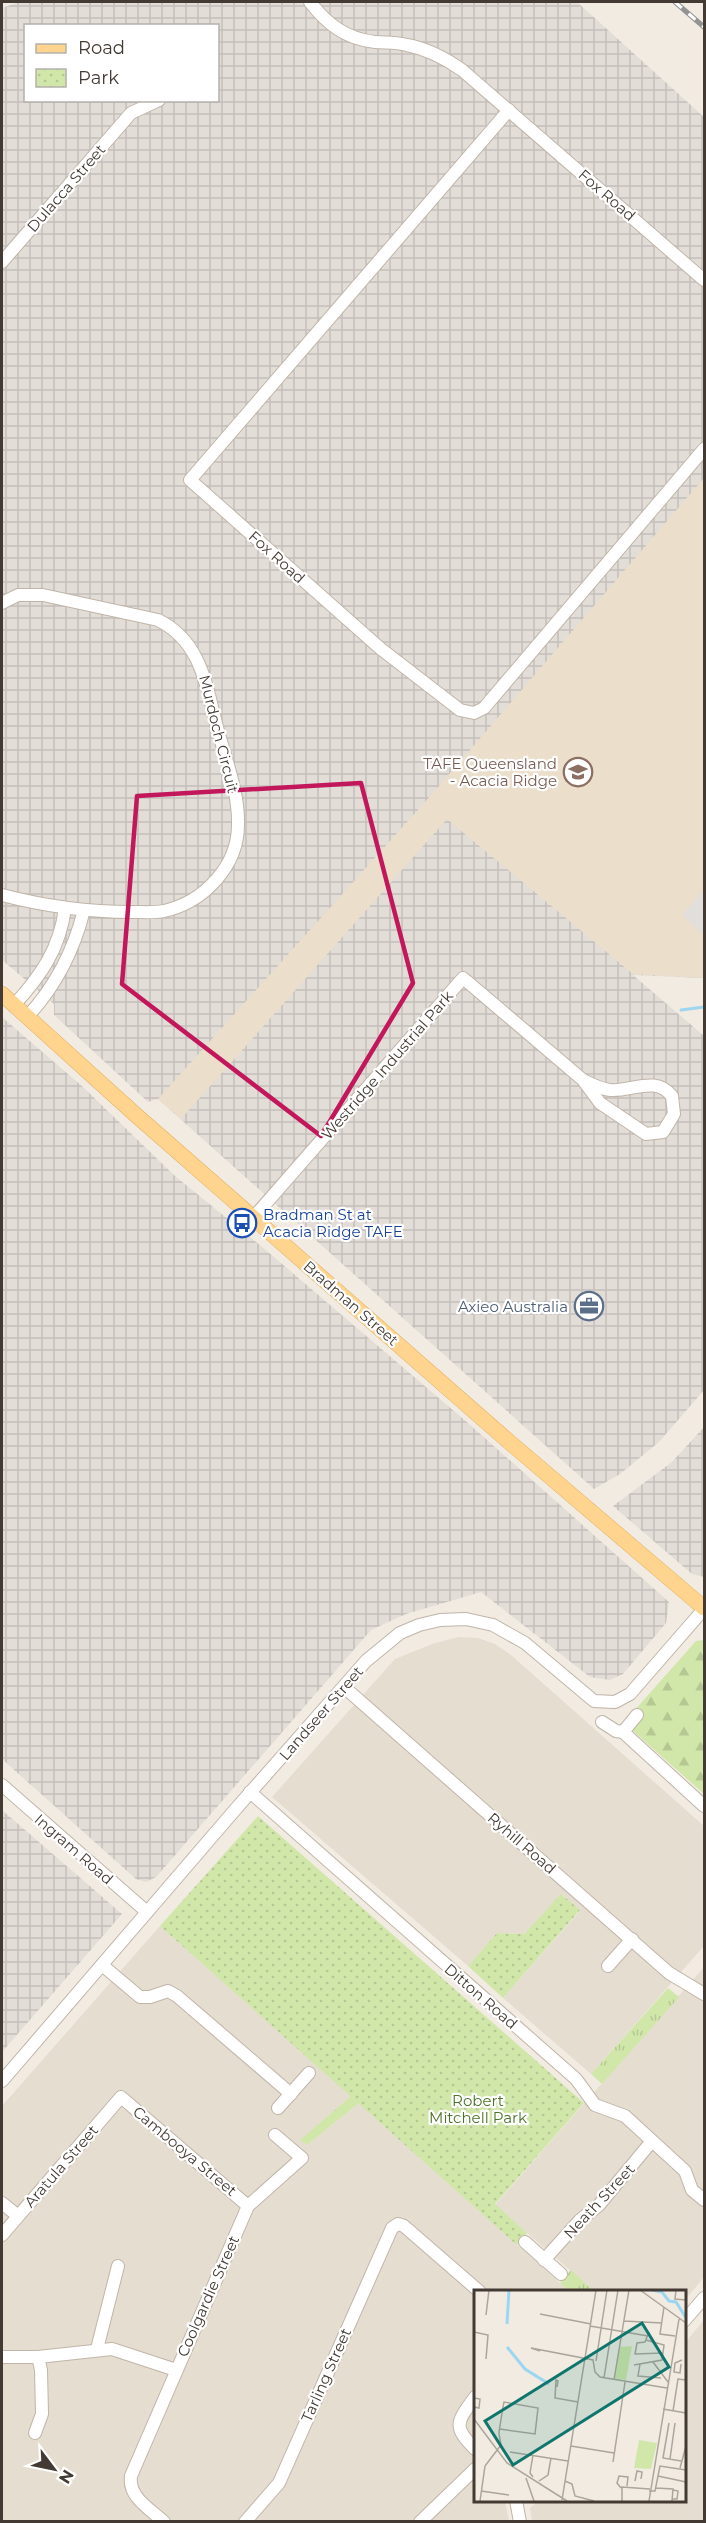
<svg xmlns="http://www.w3.org/2000/svg" width="706" height="2523" font-family="Montserrat,sans-serif">
<style>
.residential{fill:#e5ddd0}
.industrial{fill:url(#industrial-grid);fill-rule:evenodd}
.education{fill:#ebdfcc}
.grass{fill:url(#grass-tufts)}
.forest{fill:url(#forest-firs)}
.park{fill:url(#park-dots)}
.parking{fill:#e2dedb}
.lines{fill:none;stroke-linecap:round;stroke-linejoin:round}
.stream{stroke:#9dd6f0;stroke-width:3}
.minor-casing{stroke:#c0b5a8;stroke-width:14}
.major-casing{stroke:#e4af5e;stroke-width:16}
.minor{stroke:#fff;stroke-width:12}
.major{stroke:#ffd48e;stroke-width:15}
.rail-casing{stroke:#939393;stroke-width:5}
.rail{stroke:#fff;stroke-width:3;stroke-dasharray:9;stroke-linecap:butt}
.marked{fill:none;stroke:#c2185b;stroke-width:4.5;stroke-linejoin:round}
.labels{text-anchor:middle;dominant-baseline:central;stroke-width:4.5;stroke-linejoin:round;paint-order:stroke}
.street-label{font-size:15px;fill:#433b33;stroke:#fff}
.education-label{font-size:15px;fill:#785e54;stroke:#fff;text-anchor:end}
.transit-label{font-size:15px;fill:#164399;stroke:#fff;text-anchor:start}
.service-label{font-size:15px;fill:#4e5e75;stroke:#fff;text-anchor:end}
.park-label{font-size:15px;fill:#4b7427;stroke:#fff}
.inset-river{fill:none;stroke:#9dd6f0;stroke-width:3}
.inset-road{fill:none;stroke:#aba59c;stroke-width:1.5}
.view{fill:#0f766e;fill-opacity:0.15;stroke:#0f766e;stroke-width:3}
.inset-edge{fill:none;stroke:#433b33;stroke-width:3}
</style>
<defs>
<pattern id="industrial-grid" width="8" height="8" patternUnits="userSpaceOnUse" patternTransform="scale(1.5)"><rect width="8" height="8" fill="#e3ddd8"/><path d="M0 4h8M4 0v8" fill="none" stroke="#c4bfba"/></pattern>
<pattern id="grass-tufts" width="24" height="20" patternUnits="userSpaceOnUse" patternTransform="scale(1.5)"><rect width="24" height="20" fill="#d1e7aa"/><path d="M3 7l-1-3M5 7V3M7 7l1-3M15 17l-1-3M17 17v-4M19 17l1-3" fill="none" stroke="#b5c793"/></pattern>
<pattern id="forest-firs" width="22" height="20" patternUnits="userSpaceOnUse" patternTransform="scale(1.5)"><rect width="22" height="20" fill="#d1e7aa"/><path d="M5 1l3.5 6h-7zM16 11l3.5 6h-7z" fill="#b5c793"/></pattern>
<pattern id="park-dots" width="8" height="8" patternUnits="userSpaceOnUse" patternTransform="scale(1.5)"><rect width="8" height="8" fill="#d1e7aa"/><path d="M2 2h.1M6 6h.1" fill="none" stroke="#b5c793" stroke-width="1.8" stroke-linecap="round"/></pattern>
</defs>
<rect width="100%" height="100%" fill="#f1ebe2"/>
<g class="residential">
<path d="M459 1637 478 1638 495 1644 511 1655 704 1826V1946L591 2074 503 1998 580 1911 562 1894 524 1934 497 1933 468 1966 272 1797 395 1659 435 1643Z"/>
<path d="M160 1926 351 2096 301 2140 307 2145 359 2103 570 2292H475V2500L505 2501 509 2521 2 2522V2106Z"/>
<path d="M704 1967V2277L684 2301V2292H595L495 2205Z"/>
<path d="M704 2320V2521H532L530 2508 538 2501 684 2500V2344Z"/>
</g>
<g class="industrial">
<path d="M19 2H577L704 117V978L633 975 704 1036V1390L659 1442 620 1474 594 1489 158 1099 148 1102 54 1015V1004L2 960V8ZM26 26H218V100H26Z"/>
<path d="M2 1017 83 1087 175 1176 261 1246 468 1423 669 1602 666 1623 623 1674 610 1680 590 1677 481 1592 406 1614 371 1630 156 1877 146 1882 136 1879 2 1759Z"/>
<path d="M704 1427V1577L692 1574 613 1506 672 1462Z"/>
<path d="M2 1810 122 1914 2 2052Z"/>
</g>
<path class="education" d="M704 478V978L633 974 447 819 181 1119 158 1099 426 801Z"/>
<g class="grass">
<path d="M668 1988 679 1997 602 2084 591 2074Z"/>
<path d="M351 2096 359 2103 307 2145 300 2140Z"/>
<path d="M571 2270 595 2292H570L560 2283Z"/>
</g>
<path class="forest" d="M704 1640V1794L632 1730 625 1721 696 1641Z"/>
<g class="park">
<path d="M258 1816 584 2103 495 2204 527 2233 517 2245 160 1926Z"/>
<path d="M561 1894 580 1910 503 1998 468 1966 497 1933 524 1934Z"/>
</g>
<path class="parking" d="M704 890V935L682 915Z"/>
<g class="lines">
<path class="stream" d="M681 1010 704 1007"/>
<g class="minor-casing">
<g id="minor">
<path d="M310 2C327 24 346 39 375 42 386 43 396 42 407 45 428 49 445 58 462 70L704 280"/>
<path d="M509 110 190 480 381 649 460 710 474 713 484 708 704 449"/>
<path d="M2 262 131 113 159 100"/>
<path d="M2 603 18 595H43L158 620C201 641 206 685 217 727 225 758 239 792 238 825 238 866 204 902 164 911 154 913 142 912 132 912 87 912 44 906 2 895"/>
<path d="M14 1005C41 976 60 948 65 908"/>
<path d="M27 1017C56 986 74 950 84 910"/>
<path d="M254 1217 463 978 583 1080 600 1103 646 1134 663 1132 674 1114 672 1096C655 1075 632 1092 610 1090 600 1089 591 1084 583 1080"/>
<path d="M344 1687 669 1973 704 1994"/>
<path d="M602 1722 616 1731 623 1732 704 1806"/>
<path d="M623 1732 637 1715"/>
<path d="M2 1785 147 1912"/>
<path d="M250 1792 576 2079 595 2105 625 2116 685 2171 692 2190 704 2200"/>
<path d="M102 1965 140 1997H150L168 1991 177 1996 291 2094"/>
<path d="M608 1966 632 1939"/>
<path d="M2 2081 234 1811 366 1661 400 1633 419 1625 440 1620 466 1619 493 1625 525 1643 594 1701 615 1702 630 1694 704 1609"/>
<path d="M278 2108 309 2073"/>
<path d="M2 2203 18 2216"/>
<path d="M2 2235 121 2097 248 2206"/>
<path d="M525 2242 561 2274"/>
<path d="M544 2260 580 2220 599 2205 652 2141"/>
<path d="M684 2321 704 2298"/>
<path d="M97 2349 118 2266"/>
<path d="M2 2357H38L112 2349 176 2370"/>
<path d="M475 2397C457 2422 452 2426 475 2449"/>
<path d="M35 2433 42 2414 41 2370 38 2357"/>
<path d="M516 2500 520 2522"/>
<path d="M164 2522C149 2508 128 2497 131 2476L248 2206 302 2158 275 2135"/>
<path d="M245 2522 279 2483 392 2228 398 2224 404 2226 480 2292"/>
<path d="M420 2522 475 2469"/>
</g>
</g>
<g class="major-casing">
<path id="major" d="M2 994 137 1116 507 1440 704 1608"/>
</g>
<use href="#minor" class="minor"/>
<use href="#major" class="major"/>
<g class="rail-casing">
<path id="rail" d="M675 2 704 27"/>
</g>
<use href="#rail" class="rail"/>
</g>
<path class="marked" d="M361 783 413 983 321 1136 122 984 137 796Z"/>
<defs>
<g id="university-ring" transform="scale(1.5)"><circle r="9.5" fill="#fff" stroke="#8d6e63" stroke-width="1.5"/><path d="M0-5L7-2L0 1L-7-2ZM-4 1L0 2.5L4 1V4Q0 6-4 4Z" fill="#8d6e63"/></g>
<g id="bus-ring" transform="scale(1.5)"><circle r="9.5" fill="#fff" stroke="#1a4fb4" stroke-width="1.5"/><path d="M-5-6H5V4H4V6H2V4H-2V6H-4V4H-5ZM-3.5-4V0h7V-4ZM-3.5 1.2v1.5H-2V1.2ZM2 1.2v1.5H3.5V1.2Z" fill="#1a4fb4"/></g>
<g id="office-ring" transform="scale(1.5)"><circle r="9.5" fill="#fff" stroke="#5c6f8a" stroke-width="1.5"/><path d="M-6-3h4V-5.5h4V-3h4V5H-6ZM-1-4.5V-3h2v-1.5ZM-6 0V1H6V0Z" fill="#5c6f8a"/></g>
</defs>
<g fill-rule="evenodd">
<use href="#university-ring" x="578" y="772"/>
<use href="#bus-ring" x="242" y="1223"/>
<use href="#office-ring" x="589" y="1306"/>
</g>
<g class="labels">
<g class="street-label">
<text transform="translate(66 188) rotate(-49)">Dulacca Street</text>
<text transform="translate(607 195) rotate(41)">Fox Road</text>
<text transform="translate(277 557) rotate(42)">Fox Road</text>
<text transform="translate(219 734) rotate(76)">Murdoch Circuit</text>
<text transform="translate(387 1065) rotate(-49)">Westridge Industrial Park</text>
<text transform="translate(351 1303) rotate(41)">Bradman Street</text>
<text transform="translate(321 1713) rotate(-49)">Landseer Street</text>
<text transform="translate(522 1843) rotate(41)">Ryhill Road</text>
<text transform="translate(74 1849) rotate(41)">Ingram Road</text>
<text transform="translate(481 1996) rotate(41)">Ditton Road</text>
<text transform="translate(185 2151) rotate(40)">Cambooya Street</text>
<text transform="translate(61 2166) rotate(-49)">Aratula Street</text>
<text transform="translate(599 2201) rotate(-47)">Neath Street</text>
<text transform="translate(208 2296) rotate(-66)">Coolgardie Street</text>
<text transform="translate(326 2375) rotate(-66)">Tarling Street</text>
</g>
<g class="education-label">
<text x="557" y="763">TAFE Queensland<tspan x="557" dy="17">- Acacia Ridge</tspan></text>
</g>
<g class="transit-label">
<text x="263" y="1214">Bradman St at<tspan x="263" dy="17">Acacia Ridge TAFE</tspan></text>
</g>
<g class="service-label">
<text x="568" y="1306">Axieo Australia</text>
</g>
<g class="park-label">
<text x="478" y="2100">Robert<tspan x="478" dy="17">Mitchell Park</tspan></text>
</g>
</g>
<g transform="translate(474 2290)">
<rect width="212" height="212" fill="#f1ebe2"/>
<path d="M165 150 183 153 177 179 160 178Z" fill="#d1e7aa"/>
<path d="M158 56 152 90 141 89 146 57Z" fill="#d1e7aa"/>
<path class="inset-river" d="M178 0 188 2 195 11 202 12 212 28M33 34 35 0M33 57 51 79 75 94"/>
<path class="inset-road" d="M166 0 212 33M202 0 201 9 212 10M190 17 186 44 201 46M66 24 117 34M12 25 15 0M150 31 188 33M116 36 174 46M0 42 14 45 12 69M175 42 171 52 163 53 161 64 189 63M66 61 57 58 119 70 121 82 126 87 193 98M122 71 133 0M179 72 194 92M166 74 164 86 187 88M207 74 206 83 200 82 201 73 208 70M160 75 188 70 190 55 172 50M130 88 144 0M140 90 155 0M83 97 84 91 82 90 81 108 104 112M0 108 6 109 5 118 0 117M189 119 212 123M199 121 204 89 212 90M0 129 33 173 93 211M195 133 189 168 207 171M97 156 140 163M36 162 94 171M59 165 56 183 59 187M196 169 201 133M139 172 151 92M11 176 27 155 25 144V142L28 123 29 117 30 112 64 118 61 144 26 139M206 178 212 156M184 186 212 192M52 188 60 211M65 191 74 185 77 168M91 191 98 194 101 206 120 211M161 191 163 181 168 182 167 189M147 198 143 193 145 186 154 187 153 196M182 198 199 199 198 211M7 201 35 205M175 201H181L186 176 212 180M198 209H203L204 201 199 200M88 210 122 0M6 211 11 176M148 211V197L176 199M175 211 205 29"/>
<path class="view" d="M168 33 195 77 39 175 11 131Z"/>
<rect width="212" height="212" class="inset-edge"/>
</g>
<rect width="706" height="2523" fill="none" stroke="#433b33" stroke-width="6"/>
<rect x="24" y="24" width="195" height="78" fill="#ffffff" stroke="#b4b1ad" stroke-width="1.5"/>
<rect x="36" y="44" width="30" height="9" fill="#ffd48e" stroke="#b4b1ad" stroke-width="1.5"/>
<text x="78" y="54" font-size="18" fill="#433b33">Road</text>
<rect x="36" y="69" width="30" height="18" fill="url(#park-dots)" stroke="#b4b1ad" stroke-width="1.5"/>
<text x="78" y="84" font-size="18" fill="#433b33">Park</text>
<g transform="translate(54 2469) rotate(122)" stroke="#ffffff" stroke-width="4.5" paint-order="stroke">
<path d="M0-4.5L10 22L0 15L-10 22Z" fill="#433b33"/>
<text y="-9" font-size="16" font-weight="bold" text-anchor="middle" fill="#433b33">N</text>
</g>
</svg>
